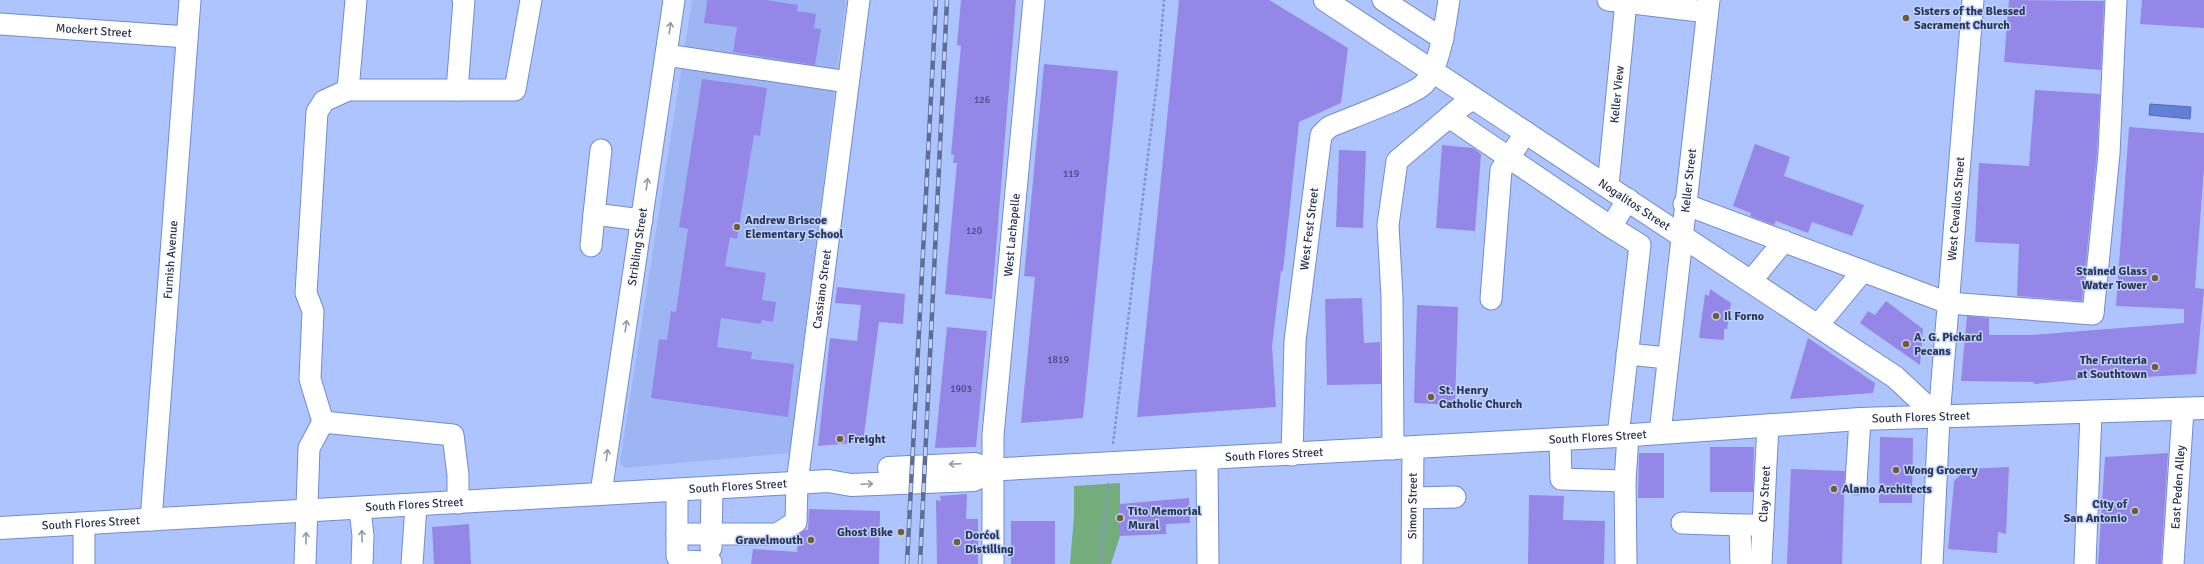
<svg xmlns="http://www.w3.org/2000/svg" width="2204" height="564" font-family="Signika,sans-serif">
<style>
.built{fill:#9eb5f3}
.green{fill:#74ac7c}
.water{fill:#6180da;stroke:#516ab2}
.building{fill:#9487e8}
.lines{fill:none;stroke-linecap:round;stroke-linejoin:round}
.minor-casing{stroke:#728bd0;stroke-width:23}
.major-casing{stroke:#728bd0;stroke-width:24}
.path{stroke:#8496c8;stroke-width:2.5;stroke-dasharray:3 2;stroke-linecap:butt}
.minor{stroke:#fff;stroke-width:21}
.major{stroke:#fff;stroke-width:22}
.rail-casing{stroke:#5e6d96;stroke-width:4.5}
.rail{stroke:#c0d2fe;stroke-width:3;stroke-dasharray:9;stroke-linecap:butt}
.oneway{stroke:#959aaa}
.poi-dot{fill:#715e2c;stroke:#c0d2fe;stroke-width:1.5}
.labels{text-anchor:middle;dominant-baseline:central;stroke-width:3;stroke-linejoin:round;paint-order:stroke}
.number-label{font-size:10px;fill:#454a79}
.poi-label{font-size:12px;font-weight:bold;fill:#2b3654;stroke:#c0d2fe;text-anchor:start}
.street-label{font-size:12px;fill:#2b3654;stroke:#c0d2fe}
</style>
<rect width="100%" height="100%" fill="#aec4ff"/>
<path class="built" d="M692 0H846L790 453 625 468 620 462Z"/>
<path class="green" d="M1120 483V536L1111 564H1070L1074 516V486Z"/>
<path class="water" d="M2150 104 2191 107 2190 119 2149 115Z"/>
<g class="building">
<path d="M707 0H766L798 5 797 11 816 14 814 28 821 29 815 65 733 52 737 27 704 23Z"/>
<path d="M961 0H1016L992 299 945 294 957 163H953L954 155 951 154 961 46 957 45Z"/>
<path d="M1179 0H1269L1348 48 1341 103 1299 122 1283 271H1281L1272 346 1276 407 1137 417Z"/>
<path d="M2009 0 2104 1 2101 70 2004 62Z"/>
<path d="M2142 0H2204V28L2140 24Z"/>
<path d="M1044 64 1118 71 1083 418 1021 423 1035 277 1024 276Z"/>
<path d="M702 79 767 88 760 136 754 135 737 239 730 237 725 266 766 273 762 300 776 302 773 322 762 320 761 324 721 318 717 347 752 352 751 359 794 364 788 417 651 398 659 339 667 340 671 311 676 312 688 229 679 227Z"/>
<path d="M2035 90 2100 94 2097 153 2082 301 2017 296 2019 244 1975 242 1979 163 2029 166Z"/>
<path d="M2129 127 2204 133V168L2195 288 2204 289 2196 374 2111 379V376L2034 384V382L1961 381 1967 316 1989 318V335H2031L2184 323V309L2116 306Z"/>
<path d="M1755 144 1790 157 1784 176 1864 205 1852 236 1812 222 1808 233 1776 221 1774 225 1750 216 1751 213 1733 206Z"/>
<path d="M1442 145 1473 148 1481 154 1475 231 1436 228Z"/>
<path d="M1339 150 1366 151 1363 228 1336 227Z"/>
<path d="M837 287 905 294 903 324 879 322 863 442 818 446 830 338 857 341 861 305 835 303Z"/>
<path d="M1710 289 1731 303 1727 329H1724V340L1699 338 1705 294 1709 296Z"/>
<path d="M1362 298 1364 343 1380 342 1381 384 1327 385 1325 299Z"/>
<path d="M1886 301 1923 329 1920 365 1860 323 1868 311 1875 315Z"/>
<path d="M1417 305 1458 307 1455 405 1414 403Z"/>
<path d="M947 327 987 331 976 447 935 448Z"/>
<path d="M1808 338 1875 383 1873 393 1790 399Z"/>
<path d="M1880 437 1913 438 1912 503H1879Z"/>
<path d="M1710 447H1754L1753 492H1710Z"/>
<path d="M1639 453H1664V498H1638Z"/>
<path d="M2168 453 2161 564H2098L2105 457Z"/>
<path d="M2009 467 2006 534 1998 532 1997 553 1948 549 1954 481 1967 469Z"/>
<path d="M1791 469 1845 471 1842 564H1787Z"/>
<path d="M967 494 966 519H978V564H937L936 500 941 501 940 496Z"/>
<path d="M1529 495 1564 496 1563 520 1605 521 1604 564H1528Z"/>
<path d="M1189 498 1190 523 1166 524V534L1120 536V504Z"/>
<path d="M809 509 880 511 879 564H751L753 549 797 552 798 535 804 530H808Z"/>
<rect x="1011" y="521" width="44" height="43"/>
<path d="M469 524 471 564H434L432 527Z"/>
</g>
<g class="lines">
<g class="minor-casing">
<g id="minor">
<path d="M356 0 348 90H515L531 0"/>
<path d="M1383 0 1443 39"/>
<path d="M1608 0 1707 12"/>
<path id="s1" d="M0 24 187 37"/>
<path d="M666 55 848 82"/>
<path d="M348 90 324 101 317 112 306 293 313 311 310 379 323 422 453 435 458 475V503"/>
<path d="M457 90 464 0H463"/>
<path d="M1449 117 1611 227 1628 199"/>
<path d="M601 150 594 214 642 220"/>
<path id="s2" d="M1608 186 1626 2"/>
<path d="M1684 204 1948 303 2093 314 2109 154 2116 0"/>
<path d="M1611 227 1640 245 1618 436"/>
<path d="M591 246 594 214"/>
<path d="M1751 281 1784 241"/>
<path d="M1491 299 1501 170 1526 132"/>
<path d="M1818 325 1863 271"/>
<path d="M1627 354 1668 358"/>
<path id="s3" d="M1660 433 1709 0"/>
<path d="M1560 439 1561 479 1625 481 1628 435"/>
<path d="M1393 449 1392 297 1388 225 1397 161 1462 106 1474 98"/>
<path id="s4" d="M1292 455 1295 341 1321 135 1329 127C1347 119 1414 95 1424 84 1441 65 1445 24 1449 0"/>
<path d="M1207 459 1208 564"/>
<path d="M1625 481 1626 564"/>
<path d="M1856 484 1860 419"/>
<path d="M677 490V556L680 561 711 562"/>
<path id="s5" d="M601 493 674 0"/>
<path d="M1413 498 1455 497"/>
<path d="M360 509 363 536 362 564"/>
<path id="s6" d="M151 520 190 0"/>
<path d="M1682 523 1740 525"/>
<path d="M84 524V564"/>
<path id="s7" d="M677 534H777L796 522 797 483 859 0"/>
<path d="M711 548 712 488"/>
<path d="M305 564 309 448 323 422"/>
<path d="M412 564 416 506"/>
<path id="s8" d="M993 564V435L1034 0"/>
<path id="s9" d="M1412 564 1413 448"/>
<path d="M1741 564 1740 525H1763"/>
<path id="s10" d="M1761 564 1768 425"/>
<path id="s11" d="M1932 564 1939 418 1973 0"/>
<path d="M2085 564 2091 413"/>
<path id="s12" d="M2173 564 2183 410"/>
</g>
</g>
<g class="major-casing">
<g id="major">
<path id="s13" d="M1325 0 1895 377 1939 418"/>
<path d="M889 468 975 464 992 470"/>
<path id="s14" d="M0 528 828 481 851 485 974 480 992 470 1004 469 1618 436 1860 419 2204 408"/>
</g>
</g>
<g class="path">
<path d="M1113 444 1158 73 1164 0"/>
<path d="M1100 564 1108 483"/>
</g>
<use href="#minor" class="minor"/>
<use href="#major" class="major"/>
<g class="rail-casing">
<g id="rail">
<path d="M907 564 936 0"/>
<path d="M920 564 947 0"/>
</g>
</g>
<use href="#rail" class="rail"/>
</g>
<defs><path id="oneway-shaft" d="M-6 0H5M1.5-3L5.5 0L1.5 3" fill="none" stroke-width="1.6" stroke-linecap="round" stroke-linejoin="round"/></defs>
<g class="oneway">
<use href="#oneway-shaft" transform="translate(670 28) rotate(-82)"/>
<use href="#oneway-shaft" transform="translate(647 184) rotate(-82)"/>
<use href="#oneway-shaft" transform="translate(626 326) rotate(-82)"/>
<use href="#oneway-shaft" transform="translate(607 455) rotate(-82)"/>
<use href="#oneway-shaft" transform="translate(955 464) rotate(178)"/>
<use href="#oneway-shaft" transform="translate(867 484) rotate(-3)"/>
<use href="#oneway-shaft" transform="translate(362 536) rotate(-92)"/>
<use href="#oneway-shaft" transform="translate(306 538) rotate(-89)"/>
</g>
<g class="poi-dot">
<circle cx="1906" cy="18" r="4"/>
<circle cx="737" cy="227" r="4"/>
<circle cx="2155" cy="278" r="4"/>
<circle cx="1716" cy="316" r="4"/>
<circle cx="1906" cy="344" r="4"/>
<circle cx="2155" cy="367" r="4"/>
<circle cx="1431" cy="397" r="4"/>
<circle cx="840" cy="439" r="4"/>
<circle cx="1896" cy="470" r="4"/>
<circle cx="1834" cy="489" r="4"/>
<circle cx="2135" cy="511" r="4"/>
<circle cx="1120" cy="518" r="4"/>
<circle cx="901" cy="532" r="4"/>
<circle cx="811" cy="540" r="4"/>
<circle cx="957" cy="542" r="4"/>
</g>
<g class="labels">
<g class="number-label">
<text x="982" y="100">126</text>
<text x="1071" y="174">119</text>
<text x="974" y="231">120</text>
<text x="1058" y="360">1819</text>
<text x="961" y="389">1903</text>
</g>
<g class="poi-label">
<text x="1914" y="11">Sisters of the Blessed<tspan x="1914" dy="14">Sacrament Church</tspan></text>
<text x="745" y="220">Andrew Briscoe<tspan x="745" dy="14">Elementary School</tspan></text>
<text x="2147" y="271" text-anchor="end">Stained Glass<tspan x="2147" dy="14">Water Tower</tspan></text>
<text x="1724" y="316">Il Forno</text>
<text x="1914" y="337">A. G. Pickard<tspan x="1914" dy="14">Pecans</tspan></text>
<text x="2147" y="360" text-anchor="end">The Fruiteria<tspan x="2147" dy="14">at Southtown</tspan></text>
<text x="1439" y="390">St. Henry<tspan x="1439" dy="14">Catholic Church</tspan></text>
<text x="848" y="439">Freight</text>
<text x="1904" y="470">Wong Grocery</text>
<text x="1842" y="489">Alamo Architects</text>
<text x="2127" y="504" text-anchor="end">City of<tspan x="2127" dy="14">San Antonio</tspan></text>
<text x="1128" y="511">Tito Memorial<tspan x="1128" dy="14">Mural</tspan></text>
<text x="893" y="532" text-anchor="end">Ghost Bike</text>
<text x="965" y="535">Dorćol<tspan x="965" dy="14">Distilling</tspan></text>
<text x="803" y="540" text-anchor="end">Gravelmouth</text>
</g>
<g class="street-label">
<text stroke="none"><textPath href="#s1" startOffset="94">Mockert Street</textPath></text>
<text stroke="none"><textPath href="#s2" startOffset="92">Keller View</textPath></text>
<text stroke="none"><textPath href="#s3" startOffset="254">Keller Street</textPath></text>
<text stroke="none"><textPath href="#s13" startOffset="371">Nogalitos Street</textPath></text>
<text stroke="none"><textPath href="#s11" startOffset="356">West Cevallos Street</textPath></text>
<text stroke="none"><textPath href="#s4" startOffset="227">West Fest Street</textPath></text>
<text stroke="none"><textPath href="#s8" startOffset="330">West Lachapelle</textPath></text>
<text stroke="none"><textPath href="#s5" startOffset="249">Stribling Street</textPath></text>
<text stroke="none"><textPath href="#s6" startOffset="261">Furnish Avenue</textPath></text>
<text stroke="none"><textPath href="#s7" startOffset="357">Cassiano Street</textPath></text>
<text stroke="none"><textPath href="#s14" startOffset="1927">South Flores Street</textPath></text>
<text stroke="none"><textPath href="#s14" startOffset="1603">South Flores Street</textPath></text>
<text stroke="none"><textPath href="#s14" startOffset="1279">South Flores Street</textPath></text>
<text stroke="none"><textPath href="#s14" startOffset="739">South Flores Street</textPath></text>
<text stroke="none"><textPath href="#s12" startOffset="77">East Peden Alley</textPath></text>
<text stroke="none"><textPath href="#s10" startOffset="70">Clay Street</textPath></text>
<text stroke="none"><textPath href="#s14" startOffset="415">South Flores Street</textPath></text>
<text stroke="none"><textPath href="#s9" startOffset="58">Simon Street</textPath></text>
<text stroke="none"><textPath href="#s14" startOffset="91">South Flores Street</textPath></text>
</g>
</g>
</svg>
